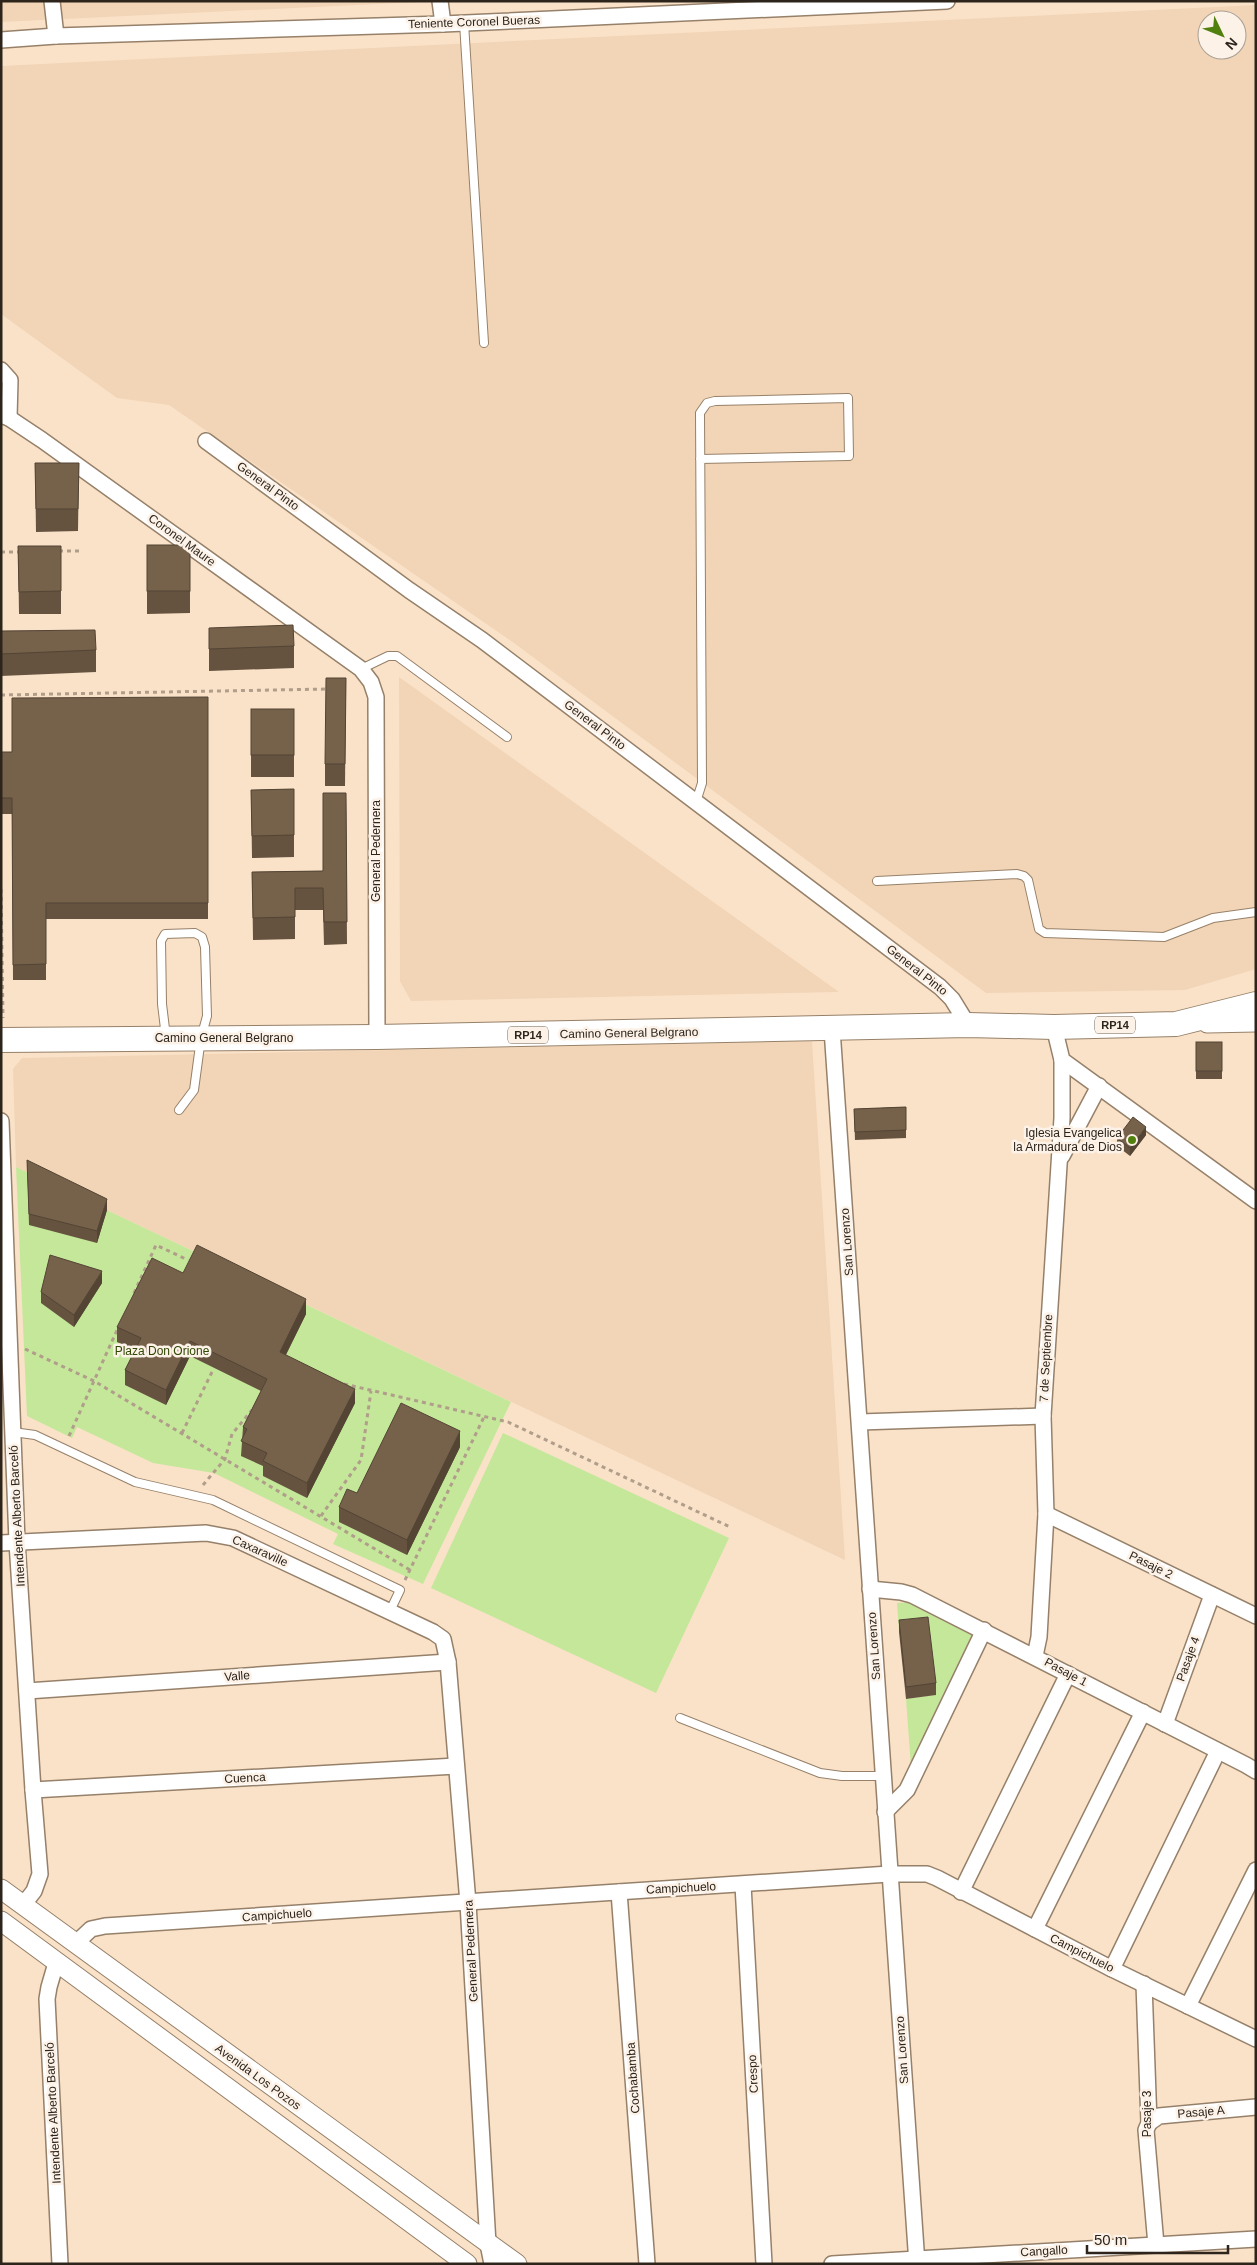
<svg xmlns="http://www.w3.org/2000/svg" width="1257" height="2265" font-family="Arial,sans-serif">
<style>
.built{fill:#f2d5b6;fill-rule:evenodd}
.green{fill:#c4e79a}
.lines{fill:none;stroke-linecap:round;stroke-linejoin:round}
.service-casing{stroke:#968069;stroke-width:10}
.minor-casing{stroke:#968069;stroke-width:18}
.tertiary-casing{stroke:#968069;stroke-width:21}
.primary-casing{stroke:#968069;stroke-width:26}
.path{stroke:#b09d8a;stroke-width:3;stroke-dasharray:4 4;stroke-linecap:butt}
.service{stroke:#fff;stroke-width:8}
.minor{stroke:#fff;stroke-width:15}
.tertiary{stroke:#fff;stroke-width:19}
.primary{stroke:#fff;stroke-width:24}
.wall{fill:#655340}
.shaded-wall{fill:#534434}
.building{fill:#76614b;stroke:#534434}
.poi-dot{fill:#51800f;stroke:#fcf2e8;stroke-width:2}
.labels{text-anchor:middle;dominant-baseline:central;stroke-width:5;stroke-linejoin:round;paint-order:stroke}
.shield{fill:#fcf2e8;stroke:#6b6258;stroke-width:1}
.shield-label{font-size:11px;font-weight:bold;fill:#2d241b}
.street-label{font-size:12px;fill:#2d241b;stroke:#fcf2e8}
.poi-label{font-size:12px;fill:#2d241b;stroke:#fcf2e8;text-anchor:end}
.park-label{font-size:12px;fill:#304804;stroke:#fcf2e8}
</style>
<rect width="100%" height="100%" fill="#fae2c9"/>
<g class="built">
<path d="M1 1H441L1 22Z"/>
<path d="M1256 5V969L1185 990 986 993 514 643 169 405 117 398 1 314V66ZM1207 20H1237V50H1207Z"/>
<path d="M399 677 839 992 411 1001 400 981Z"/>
<path d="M812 1041 845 1560 16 1167 13 1069 22 1058Z"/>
</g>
<g class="green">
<path d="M16 1167 511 1402 423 1584 333 1544 338 1534 214 1473 153 1463 77 1427 72 1438 27 1416Z"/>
<path d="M503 1433 729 1538 656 1693 431 1588Z"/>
<path d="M911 1602 975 1634 911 1767 906 1699 935 1695 928 1628 899 1632 897 1603Z"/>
</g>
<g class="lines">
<g class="service-casing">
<g id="service">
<path d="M464 23 484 343"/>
<path d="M361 669 388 656H397L507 737"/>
<path d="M696 802 702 783 700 413 707 403 715 401 848 398 849 456 700 459"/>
<path d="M877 881 1017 874 1024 876 1028 880 1039 929 1045 933 1164 937 1213 918 1256 912"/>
<path d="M166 1037 162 1004 161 941 165 934 195 933 202 937 205 947 207 1016 201 1038 194 1090 179 1110"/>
<path d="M13 1432 35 1435 135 1482 213 1500 400 1590 390 1611"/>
<path d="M680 1718 820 1773 842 1776H883"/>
</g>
</g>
<g class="minor-casing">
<g id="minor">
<path d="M52 1 56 36"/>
<path d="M440 1 443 24"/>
<path d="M1 40 56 36 443 24 947 1"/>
<path d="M1 370 10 380 9 418"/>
<path d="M1 415 9 418 42 440 361 669 371 682 376 697 377 1037"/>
<path d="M206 441 409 590 482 640 940 987 952 999 968 1025"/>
<path d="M1054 1027 1062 1060 1256 1201"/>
<path d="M832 1029 917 2264"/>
<path d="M1 1121 17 1542 33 1790 40 1874 34 1891 23 1905"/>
<path d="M1062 1156 1099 1086"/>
<path d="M860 1422 1043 1416"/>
<path d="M1046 1514 1256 1616"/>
<path d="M1 1543 206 1533 233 1538 433 1632 443 1639 448 1662 468 1903 488 2244 492 2264"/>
<path d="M870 1589 901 1592 912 1595 1246 1765 1256 1771"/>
<path d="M1035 1656 1039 1637 1046 1514 1043 1416 1062 1118V1060"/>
<path d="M27 1691 448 1662"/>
<path d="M1165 1724 1212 1595"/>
<path d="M33 1790 456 1766"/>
<path d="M885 1812 907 1790 984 1630"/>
<path d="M743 1885 764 2264"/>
<path d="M619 1892 647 2264"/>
<path d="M961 1892 1068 1674"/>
<path d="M1035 1929 1143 1712"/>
<path d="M75 1944 91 1929 105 1926 889 1874H927L937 1878 1112 1969 1256 2039"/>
<path d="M56 1963 49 1987 47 1999 60 2264"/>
<path d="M1112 1969 1218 1751"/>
<path d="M1144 1984 1149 2123 1146 2130 1156 2245"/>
<path d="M1188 2006 1256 1870"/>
<path d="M1149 2123 1159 2116 1256 2107"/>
<path d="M832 2264 1256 2239"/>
</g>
</g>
<g class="tertiary-casing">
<g id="tertiary">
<path d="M1207 1023 1256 1022"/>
<path d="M1 1889 517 2264"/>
<path d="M1 1921 467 2264"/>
</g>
</g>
<g class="primary-casing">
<path id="primary" d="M1 1040 377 1037 968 1025 1054 1027 1176 1024 1256 1004"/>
</g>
<g class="path">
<path d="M59 551H79"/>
<path d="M1 552H21"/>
<path d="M1 695 328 689"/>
<path d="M1 889 3 1018"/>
<path d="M134 1293 156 1245 188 1260"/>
<path d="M25 1349 94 1381 410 1570"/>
<path d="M344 1384 508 1422 730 1527"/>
<path d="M182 1433 212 1372"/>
<path d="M69 1436 118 1328"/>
<path d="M203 1485 225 1459 232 1434 252 1410"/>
<path d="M321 1516 361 1460 371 1391"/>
<path d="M405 1580 484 1417"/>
</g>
<use href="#service" class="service"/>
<use href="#minor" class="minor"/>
<use href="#tertiary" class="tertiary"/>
<use href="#primary" class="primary"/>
</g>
<g class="wall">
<path d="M35 463H79L78 531 36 532Z"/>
<path d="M147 545H190V613L147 614Z"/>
<path d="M18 546H61V614H19Z"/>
<path d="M209 628 294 646V668L209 671Z"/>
<path d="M1 631 96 650V672L1 676Z"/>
<path d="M346 678 345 786H325V764Z"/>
<path d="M208 697V919H46V980H13L12 814H1V752H12Z"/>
<rect x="251" y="709" width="43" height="68"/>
<path d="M294 789V857L252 858 251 790Z"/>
<path d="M346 793 347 944 324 945 323 910H295V939L253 940 252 872 323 871Z"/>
<rect x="1196" y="1042" width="26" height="37"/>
<path d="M906 1107V1138L855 1140 854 1109Z"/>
<path d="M1146 1135 1130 1156 1117 1146V1138Z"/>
<path d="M27 1160 107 1210 97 1243 29 1225Z"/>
<path d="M183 1273 306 1314 286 1355 355 1403 307 1498 263 1476V1466L241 1456 243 1427 261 1391 190 1356 166 1405 125 1385V1370L135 1350 117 1342V1327Z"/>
<path d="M102 1283 74 1327 41 1303V1292Z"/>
<path d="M460 1447 407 1555 339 1522V1507L357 1493Z"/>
<path d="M899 1620 936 1683V1695L906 1699 899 1632Z"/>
</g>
<g class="shaded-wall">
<path d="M1146 1127V1135L1130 1156V1148Z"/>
<path d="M107 1199V1210L97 1243V1231Z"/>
<path d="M102 1271V1283L74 1327V1315Z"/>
<path d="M306 1299V1314L280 1366V1352Z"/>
<path d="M190 1341V1356L166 1405V1390Z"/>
<path d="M355 1389V1403L307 1498V1483Z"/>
<path d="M460 1431V1447L407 1555V1540Z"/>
</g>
<g class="building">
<path d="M35 463H79L78 509H36Z"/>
<rect x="147" y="545" width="43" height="46"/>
<path d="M18 546H61V591L19 592Z"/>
<path d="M293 625 294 646 209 649V628Z"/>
<path d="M95 630 96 650 1 654V631Z"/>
<path d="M326 678H346L345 764H325Z"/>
<path d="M208 697V903H46V964L13 965 12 798H1V752H12V698Z"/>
<rect x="251" y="709" width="43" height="46"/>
<path d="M294 789V835L252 836 251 790Z"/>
<path d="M323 793H346L347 922H324L323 888H295V917L253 918 252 872 323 871Z"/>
<rect x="1196" y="1042" width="26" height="29"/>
<path d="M906 1107V1130L855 1132 854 1109Z"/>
<path d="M1133 1117 1146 1127 1130 1148 1117 1138Z"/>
<path d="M27 1160 107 1199 97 1231 29 1214Z"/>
<path d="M197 1245 306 1299 280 1352 355 1389 307 1483 263 1461 267 1453 241 1441 247 1429 243 1427 267 1379 190 1341 166 1390 125 1370 141 1338 117 1327 152 1258 183 1273Z"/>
<path d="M50 1255 102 1271 74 1315 41 1292Z"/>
<path d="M401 1403 460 1431 407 1540 339 1507 347 1489 357 1493Z"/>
<path d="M928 1617 936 1683 906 1687 899 1620Z"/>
</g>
<circle class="poi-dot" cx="1132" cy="1140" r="5"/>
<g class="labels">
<g class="shield">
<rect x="1095" y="1016.5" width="40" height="17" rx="4"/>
<rect x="508" y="1026.5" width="40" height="17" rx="4"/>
</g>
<g class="shield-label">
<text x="1115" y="1025">RP14</text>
<text x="528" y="1035">RP14</text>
</g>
<g class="street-label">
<text transform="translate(474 22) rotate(-2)">Teniente Coronel Bueras</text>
<text transform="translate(268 486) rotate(36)">General Pinto</text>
<text transform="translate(182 540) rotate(36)">Coronel Maure</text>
<text transform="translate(595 725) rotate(37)">General Pinto</text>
<text transform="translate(376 851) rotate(-90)">General Pedernera</text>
<text transform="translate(917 970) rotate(38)">General Pinto</text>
<text transform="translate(629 1033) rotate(-1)">Camino General Belgrano</text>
<text x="224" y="1038">Camino General Belgrano</text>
<text transform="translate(847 1242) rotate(-94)">San Lorenzo</text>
<text transform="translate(1046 1358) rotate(-87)">7 de Septiembre</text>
<text transform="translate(17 1516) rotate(-93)">Intendente Alberto Barceló</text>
<text transform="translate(260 1551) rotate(24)">Caxaraville</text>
<text transform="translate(1151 1565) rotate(26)">Pasaje 2</text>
<text transform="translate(874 1646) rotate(-94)">San Lorenzo</text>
<text transform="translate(1188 1659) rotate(-70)">Pasaje 4</text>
<text transform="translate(1066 1672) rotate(28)">Pasaje 1</text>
<text transform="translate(237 1676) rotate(-4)">Valle</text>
<text transform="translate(245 1778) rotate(-3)">Cuenca</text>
<text transform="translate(681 1888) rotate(-3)">Campichuelo</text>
<text transform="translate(277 1915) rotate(-4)">Campichuelo</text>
<text transform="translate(471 1951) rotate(-93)">General Pedernera</text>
<text transform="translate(1082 1953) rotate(27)">Campichuelo</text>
<text transform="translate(902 2050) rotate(-94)">San Lorenzo</text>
<text transform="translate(753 2074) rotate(-93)">Crespo</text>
<text transform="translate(258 2077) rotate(36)">Avenida Los Pozos</text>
<text transform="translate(633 2078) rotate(-94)">Cochabamba</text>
<text transform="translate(1201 2112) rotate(-5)">Pasaje A</text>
<text transform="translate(53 2113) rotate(-93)">Intendente Alberto Barceló</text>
<text transform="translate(1147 2114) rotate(-90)">Pasaje 3</text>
<text transform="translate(1044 2251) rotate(-3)">Cangallo</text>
</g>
<g class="poi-label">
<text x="1122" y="1133">Iglesia Evangelica<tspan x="1122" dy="14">la Armadura de Dios</tspan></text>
</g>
<g class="park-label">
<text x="162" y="1351">Plaza Don Orione</text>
</g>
</g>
<rect width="1257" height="2265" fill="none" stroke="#2d241b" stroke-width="5"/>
<g transform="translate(1222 35) rotate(133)"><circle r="24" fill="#fcf2e8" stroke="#a9a096"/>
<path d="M0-4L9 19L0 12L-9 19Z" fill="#51800f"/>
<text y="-8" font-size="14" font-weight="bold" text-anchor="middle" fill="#2d241b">N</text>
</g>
<path d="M1087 2245v8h141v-8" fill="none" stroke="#2d241b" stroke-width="2.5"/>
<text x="1094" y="2245" font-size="15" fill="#2d241b" stroke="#fcf2e8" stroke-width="4" paint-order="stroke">50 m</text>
</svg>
